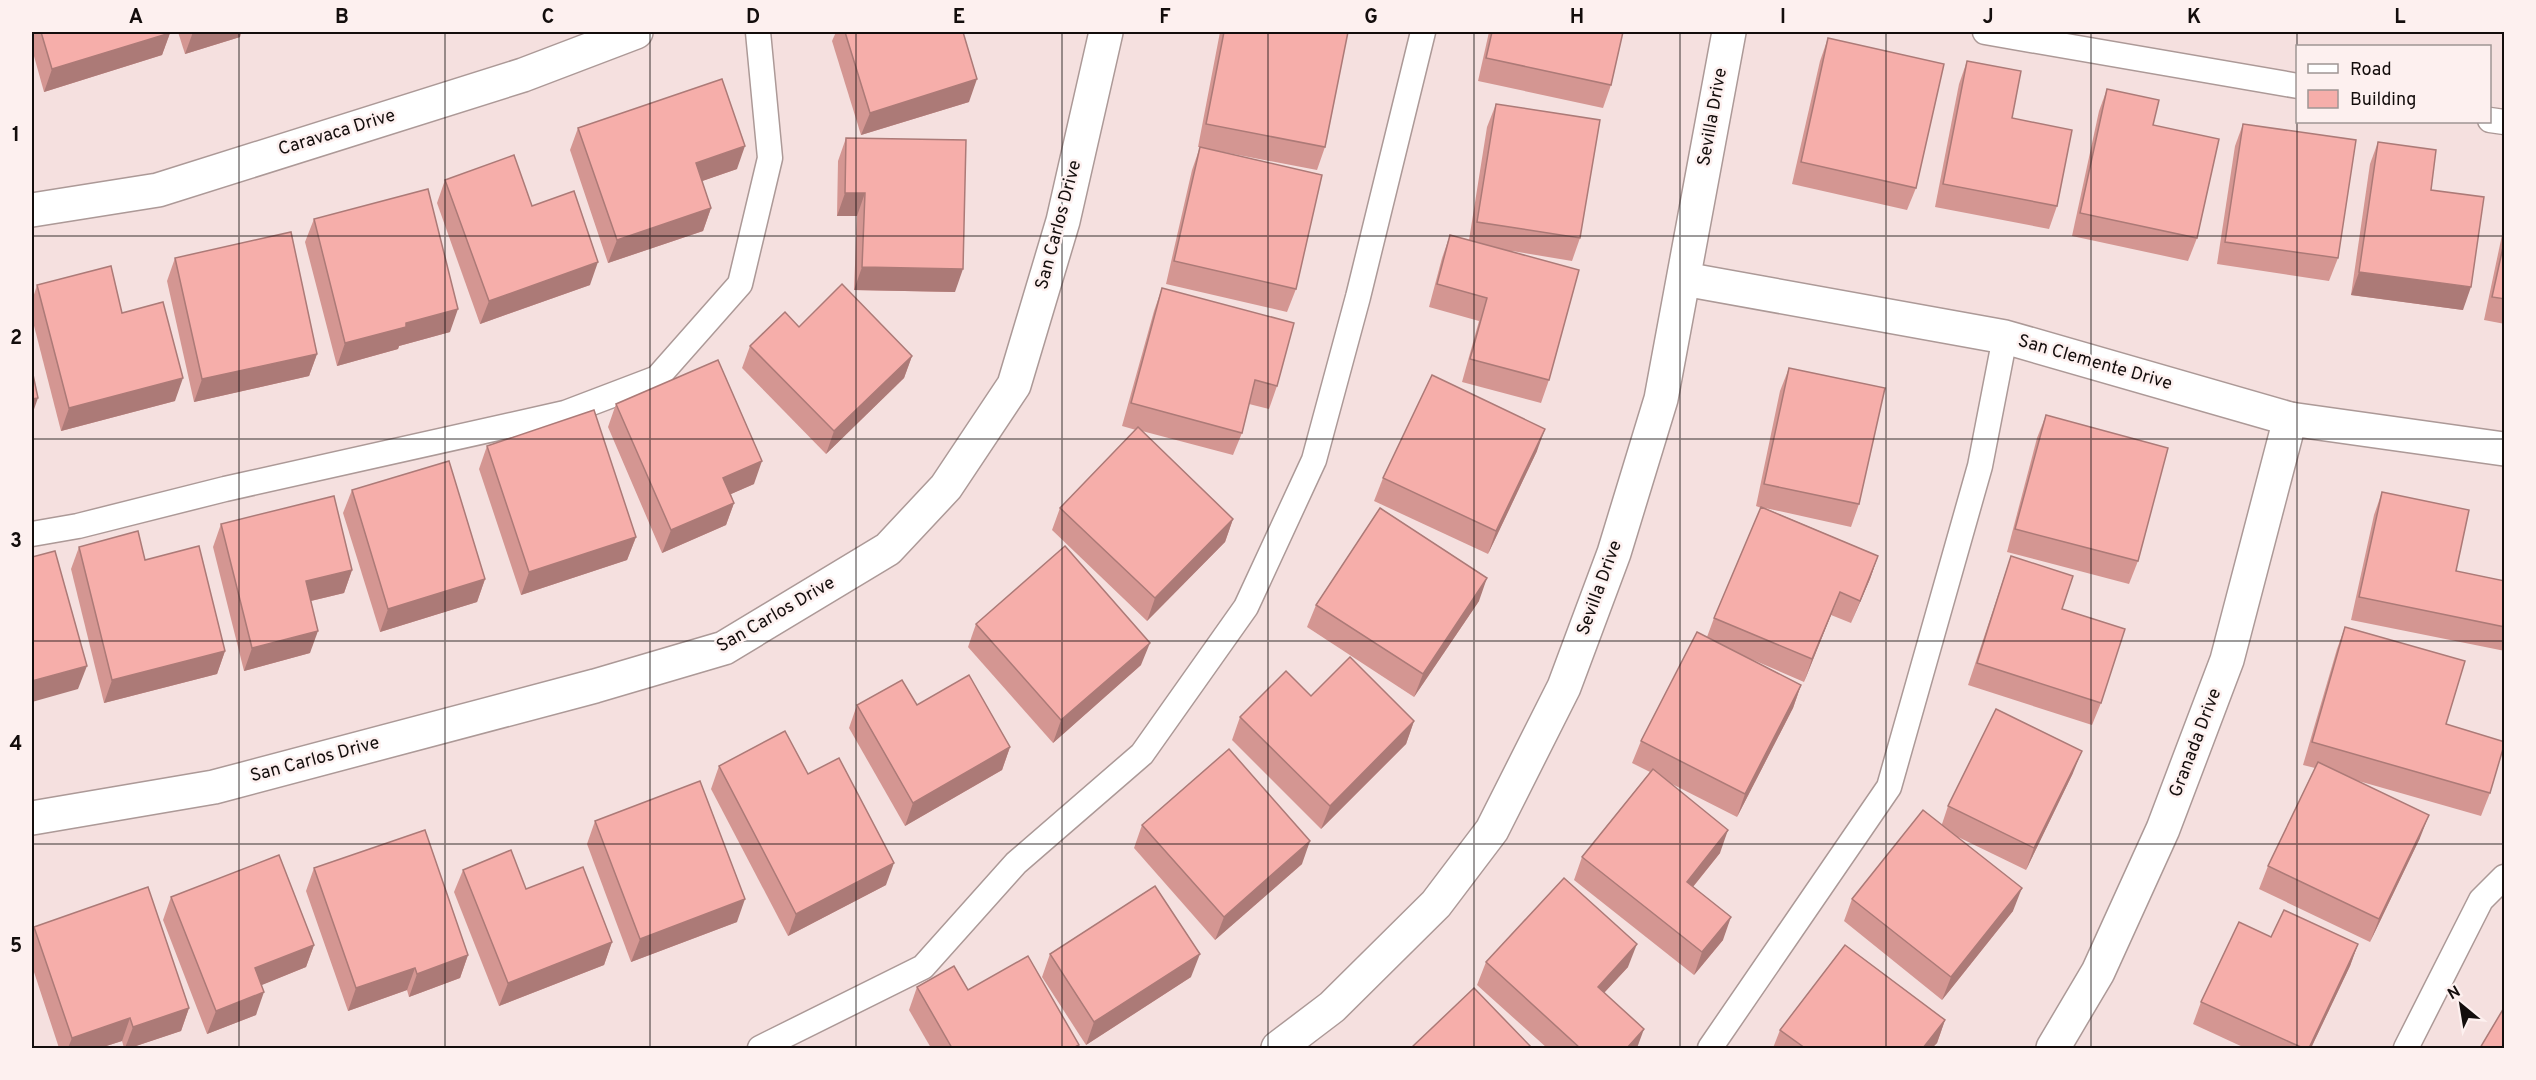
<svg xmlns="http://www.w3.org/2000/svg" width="2536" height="1080" font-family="Overpass,sans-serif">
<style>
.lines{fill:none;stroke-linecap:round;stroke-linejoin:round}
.service-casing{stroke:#ac9997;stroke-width:27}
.minor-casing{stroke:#ac9997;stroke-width:36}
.service{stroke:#fff;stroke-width:24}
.minor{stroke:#fff;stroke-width:33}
.wall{fill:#d49692}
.shaded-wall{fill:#ac7a77}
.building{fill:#f6aeaa;stroke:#ac7a77;stroke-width:1.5}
.grid{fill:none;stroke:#130d0c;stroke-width:1.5;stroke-opacity:0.55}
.labels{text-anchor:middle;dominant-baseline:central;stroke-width:5;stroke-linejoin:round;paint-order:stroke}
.street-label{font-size:18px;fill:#130d0c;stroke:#fdf0ef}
.neatline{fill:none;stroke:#130d0c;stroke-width:2}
.grid-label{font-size:20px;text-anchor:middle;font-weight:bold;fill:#130d0c}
</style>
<rect width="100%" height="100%" fill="#f5e0df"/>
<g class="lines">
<g class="service-casing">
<g id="service">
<path d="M1985 32 2298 86"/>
<path d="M2490 120 2504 122"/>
<path d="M32 534 78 526 225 489 565 413 657 378 740 284 770 158 758 32"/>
<path d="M760 1048 923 967 1016 863 1142 754 1246 607 1314 460 1358 297 1423 32"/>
<path d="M1710 1048 1889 787 1980 466 2005 337"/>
<path d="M2406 1048 2481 900 2504 877"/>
</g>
</g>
<g class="minor-casing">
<g id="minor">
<path d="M32 210 158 190 523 75 636 32"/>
<path d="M1684 279 2005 337 2290 419 2504 449"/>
<path d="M32 818 214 787 595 686 724 648 888 549 946 487 1014 385 1063 221 1106 32"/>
<path d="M1278 1048 1332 1007 1436 904 1492 830 1564 687 1614 553 1661 399 1729 32"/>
<path d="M2053 1048 2098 972 2163 829 2227 660 2290 419"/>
</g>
</g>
<use href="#service" class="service"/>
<use href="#minor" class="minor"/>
</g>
<g class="wall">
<path d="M32 32H170V33L162 55 44 92 32 49Z"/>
<path d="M178 32H241L240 37 185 54Z"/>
<path d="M836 32H963L969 102 861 135 832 41Z"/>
<path d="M1220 32H1348L1325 147 1317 170 1202 148 1296 289 1287 312 1166 284 1192 170 1200 147H1198Z"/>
<path d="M1489 32H1623L1611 85 1603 108 1478 81Z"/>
<path d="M1828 38 1916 188 1907 210 1792 184 1820 61Z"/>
<path d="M1967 61 2012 118 2057 206 2049 229 1935 207 1959 84Z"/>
<path d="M2107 89 2153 125 2197 238 2188 261 2072 236 2099 111Z"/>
<path d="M1496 104 1580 238 1572 261 1512 251 1549 380 1541 403 1462 382 1479 321 1429 307 1442 258 1450 235 1469 240 1487 127Z"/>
<path d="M2243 124 2338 258 2329 281 2217 264 2235 146Z"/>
<path d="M578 128 737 169 702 181 711 208 703 231 608 263 570 150Z"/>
<path d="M846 138 955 292 854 290 857 216H837L838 161Z"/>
<path d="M2378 142 2431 190 2463 310 2351 295 2370 164Z"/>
<path d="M445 180 532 206 590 285 480 324 437 203Z"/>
<path d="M314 219 450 332 399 346 398 349 337 366 305 242Z"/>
<path d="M2505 221V324L2484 320Z"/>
<path d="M175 258 317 354 309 376 194 402 167 281Z"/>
<path d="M37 285 122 313 175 401 61 431 32 318V301Z"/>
<path d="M1162 288 1277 386 1269 409 1249 404 1242 433 1233 455 1142 431 1233 519 1225 542 1147 621 1052 530 1060 508 1136 430 1122 426 1154 311Z"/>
<path d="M799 327 912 356 904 378 826 454 742 368 750 346Z"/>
<path d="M1789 368 1859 504 1851 527 1765 508 1878 556 1870 579 1851 623 1831 615 1804 682 1751 659 1801 685 1793 708 1737 817 1668 782 1720 853 1693 887 1723 940 1694 975 1574 880 1582 857 1650 772 1632 763 1641 741 1707 637 1714 618 1761 508 1756 506 1780 391Z"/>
<path d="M616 404 754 484 731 494 734 503 726 525 662 553 608 427Z"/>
<path d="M2046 415 2138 561 2129 584 2007 552 2037 438Z"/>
<path d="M487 446 636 537 627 560 521 595 479 469Z"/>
<path d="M1537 451 1488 554 1374 501 1383 478Z"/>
<path d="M352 490 485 579 477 602 380 632 343 513Z"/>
<path d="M2382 492 2456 571 2505 581V651L2351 620 2374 515Z"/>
<path d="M221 524 352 570 344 593 311 601 310 653 244 671 213 547Z"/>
<path d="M79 547 145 560 225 651 217 674 104 703 71 569Z"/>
<path d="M2011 556 2062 609 2101 703 2092 725 1968 685Z"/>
<path d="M1479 601 1414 697 1307 627 1316 605Z"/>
<path d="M976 624 1141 665 1053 743 968 647Z"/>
<path d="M2345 627 2446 724 2490 793 2481 816 2355 780 2420 838 2370 942 2259 889 2268 866 2315 768 2303 765 2337 649Z"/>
<path d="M1311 696 1414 721 1406 744 1321 829 1232 740 1240 717Z"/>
<path d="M857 705H917L1010 747 1002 770 905 826 849 728Z"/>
<path d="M719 766 808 774 886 885 788 936 711 789Z"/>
<path d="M2073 773 2026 870 1958 837 2013 911 1942 1000 1844 921 1852 899 1942 824 1948 806Z"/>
<path d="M595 821 737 922 631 962 587 844Z"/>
<path d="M1142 825 1302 864 1215 940 1134 848Z"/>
<path d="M314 868 468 955 460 978 409 997 407 990 348 1011 306 891Z"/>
<path d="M463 870 526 889 612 942 604 965 499 1006 454 892Z"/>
<path d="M171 897 314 945 306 967 261 985 256 1015 207 1034 163 920Z"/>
<path d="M34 927 189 1008 181 1031 130 1048H124L122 1041 100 1048H59L32 966V934Z"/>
<path d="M2271 937 2358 944 2350 966 2311 1048H2245L2193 1024 2201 1002Z"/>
<path d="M1050 954 1191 977 1086 1045 1042 977Z"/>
<path d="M1486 962 1628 967 1604 993 1637 1048H1547L1477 985Z"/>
<path d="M917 987 968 990 1079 1045 1078 1048H931L909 1010Z"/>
<path d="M1945 1020 1937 1043 1932 1048H1773L1780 1030Z"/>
</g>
<g class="shaded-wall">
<path d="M193 32H241L240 37 185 54Z"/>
<path d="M170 33 162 55 44 92 52 69Z"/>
<path d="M977 79 969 102 861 135 870 113Z"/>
<path d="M745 146 737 169 688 186 696 163Z"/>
<path d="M845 193H865L857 216H837Z"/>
<path d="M711 208 703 231 608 263 617 240Z"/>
<path d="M598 262 590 285 480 324 489 301Z"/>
<path d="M862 267 963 269 955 292 854 290Z"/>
<path d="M2359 272 2471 287 2463 310 2351 295Z"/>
<path d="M458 309 450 332 399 346 398 349 337 366 345 343 406 323Z"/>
<path d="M317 354 309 376 194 402 202 379Z"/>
<path d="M912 356 904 378 826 454 834 431Z"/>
<path d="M183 378 175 401 61 431 69 408Z"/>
<path d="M38 398 32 415V399Z"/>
<path d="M1545 429 1537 451 1488 554 1496 531Z"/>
<path d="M762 461 754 484 715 501 723 478Z"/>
<path d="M734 503 726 525 662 553 671 530Z"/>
<path d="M1233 519 1225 542 1147 621 1155 598Z"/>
<path d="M636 537 627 560 521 595 529 572Z"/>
<path d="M1878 556 1870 579 1851 623 1860 601Z"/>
<path d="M352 570 344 593 298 604 306 581Z"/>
<path d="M1487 578 1479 601 1414 697 1423 674Z"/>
<path d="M485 579 477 602 380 632 388 609Z"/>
<path d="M1840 592 1831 615 1804 682 1812 659Z"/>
<path d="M318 631 310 653 244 671 252 648Z"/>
<path d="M1150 643 1141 665 1053 743 1061 720Z"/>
<path d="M225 651 217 674 104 703 112 680Z"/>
<path d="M87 666 78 689 32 702V681Z"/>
<path d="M1801 685 1793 708 1737 817 1745 794Z"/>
<path d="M1414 721 1406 744 1321 829 1330 806Z"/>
<path d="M1010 747 1002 770 905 826 913 803Z"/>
<path d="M2082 751 2073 773 2026 870 2034 848Z"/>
<path d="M2429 815 2420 838 2370 942 2379 919Z"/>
<path d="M1728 830 1720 853 1679 904 1687 882Z"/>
<path d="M1310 841 1302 864 1215 940 1224 917Z"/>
<path d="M894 863 886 885 788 936 796 914Z"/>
<path d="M2022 888 2013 911 1942 1000 1951 977Z"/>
<path d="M745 899 737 922 631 962 640 939Z"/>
<path d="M1731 917 1723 940 1694 975 1702 952Z"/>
<path d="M612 942 604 965 499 1006 508 983Z"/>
<path d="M1637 944 1628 967 1589 1009 1598 987Z"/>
<path d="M2358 944 2350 966 2311 1048H2309Z"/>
<path d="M314 945 306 967 247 991 255 968Z"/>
<path d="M1200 954 1191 977 1086 1045 1094 1022Z"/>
<path d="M468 955 460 978 409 997 417 974Z"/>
<path d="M415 968 407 990 348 1011 356 988Z"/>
<path d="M264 992 256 1015 207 1034 216 1011Z"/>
<path d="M189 1008 181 1031 130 1048H125L133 1027Z"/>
<path d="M130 1018 122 1041 100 1048H68L72 1038Z"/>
<path d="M1945 1020 1937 1043 1932 1048H1923Z"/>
<path d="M1644 1029 1637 1048H1627Z"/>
</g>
<g class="building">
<path d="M41 32H170V33L52 69Z"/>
<path d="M845 32H963L977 79 870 113Z"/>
<path d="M1224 32H1348L1325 147 1206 124Z"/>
<path d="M1492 32H1623L1611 85 1486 58Z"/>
<path d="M1828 38 1944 64 1916 188 1801 162Z"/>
<path d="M1967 61 2021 71 2012 118 2072 130 2057 206 1943 184Z"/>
<path d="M722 79 745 146 696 163 711 208 617 240 578 128Z"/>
<path d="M2107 89 2159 100 2153 125 2219 139 2197 238 2080 213Z"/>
<path d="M1496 104 1600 120 1580 238 1477 222Z"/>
<path d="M2243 124 2356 140 2338 258 2225 242Z"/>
<path d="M846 138 966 140 963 269 862 267 865 193H845Z"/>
<path d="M2378 142 2436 150 2431 190 2484 197 2471 287 2359 272Z"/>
<path d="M1200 147 1322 175 1296 289 1174 261Z"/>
<path d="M514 155 532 206 574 191 598 262 489 301 445 180Z"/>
<path d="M428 189 458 309 406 323V327L345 343 314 219Z"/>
<path d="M291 232 317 354 202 379 175 258Z"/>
<path d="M1450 235 1579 270 1549 380 1470 359 1487 298 1437 284Z"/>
<path d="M2505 238V299L2492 297Z"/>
<path d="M111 266 122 313 163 302 183 378 69 408 37 285Z"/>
<path d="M842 284 912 356 834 431 750 346 785 312 799 327Z"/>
<path d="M1162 288 1294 323 1277 386 1255 380 1242 433 1131 403Z"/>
<path d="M718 360 762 461 723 478 734 503 671 530 616 404Z"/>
<path d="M1789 368 1885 388 1859 504 1764 484Z"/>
<path d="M32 370 38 398 32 399Z"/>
<path d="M1432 375 1545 429 1496 531 1383 478Z"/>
<path d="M594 410 636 537 529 572 487 446Z"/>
<path d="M2046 415 2168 448 2138 561 2015 529Z"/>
<path d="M1138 427 1233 519 1155 598 1060 508Z"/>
<path d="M449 461 485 579 388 609 352 490Z"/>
<path d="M2382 492 2469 510 2456 571 2505 581V627L2359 597Z"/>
<path d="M334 496 352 570 306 581 318 631 252 648 221 524Z"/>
<path d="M1761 507 1878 556 1860 601 1840 592 1812 659 1714 618Z"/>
<path d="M1380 508 1487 578 1423 674 1316 605Z"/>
<path d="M138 531 145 560 199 546 225 651 112 680 79 547Z"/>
<path d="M1065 546 1150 643 1061 720 976 624Z"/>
<path d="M55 551 87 666 32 681V557Z"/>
<path d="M2011 556 2073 576 2062 609 2125 629 2101 703 1977 663Z"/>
<path d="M2345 627 2465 661 2446 724 2505 742 2490 793 2312 742Z"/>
<path d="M1697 632 1801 685 1745 794 1641 741Z"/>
<path d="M1350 657 1414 721 1330 806 1240 717 1286 671 1311 696Z"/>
<path d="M969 675 1010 747 913 803 857 705 902 680 917 705Z"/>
<path d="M1996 709 2082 751 2034 848 1948 806Z"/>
<path d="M785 731 808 774 839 758 894 863 796 914 719 766Z"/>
<path d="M1229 749 1310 841 1224 917 1142 825Z"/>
<path d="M2318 762 2429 815 2379 919 2268 866Z"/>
<path d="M1653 769 1728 830 1687 882 1731 917 1702 952 1582 857Z"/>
<path d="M700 781 745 899 640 939 595 821Z"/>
<path d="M1923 810 2022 888 1951 977 1852 899Z"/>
<path d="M425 830 468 955 417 974 415 968 356 988 314 868Z"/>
<path d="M511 850 526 889 583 867 612 942 508 983 463 870Z"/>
<path d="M279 855 314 945 255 968 264 992 216 1011 171 897Z"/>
<path d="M1564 878 1637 944 1598 987 1644 1029 1627 1048H1580L1486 962Z"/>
<path d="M1155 886 1200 954 1094 1022 1050 954Z"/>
<path d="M148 887 189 1008 133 1027 130 1018 72 1038 34 927Z"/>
<path d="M2284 910 2358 944 2309 1048H2303L2201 1002 2239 922 2271 937Z"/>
<path d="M1845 945 1945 1020 1923 1048H1805L1780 1030Z"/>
<path d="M1028 956 1079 1045 1073 1048H952L917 987 954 966 968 990Z"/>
<path d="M1474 988 1532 1048H1411Z"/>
<path d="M2505 1006V1048H2480Z"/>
</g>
<path class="grid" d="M239 32V1048M445 32V1048M650 32V1048M856 32V1048M1062 32V1048M1268 32V1048M1474 32V1048M1680 32V1048M1886 32V1048M2091 32V1048M2297 32V1048M32 236H2504M32 439H2504M32 641H2504M32 844H2504"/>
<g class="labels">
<g class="street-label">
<text transform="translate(1713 117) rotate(-80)">Sevilla Drive</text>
<text transform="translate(337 133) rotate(-17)">Caravaca Drive</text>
<text transform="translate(1059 225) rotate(-75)">San Carlos Drive</text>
<text transform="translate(2095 363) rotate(16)">San Clemente Drive</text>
<text transform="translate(1600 588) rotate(-70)">Sevilla Drive</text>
<text transform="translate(776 615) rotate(-30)">San Carlos Drive</text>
<text transform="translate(2196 743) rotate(-69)">Granada Drive</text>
<text transform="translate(315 760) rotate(-15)">San Carlos Drive</text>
</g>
</g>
<rect width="2536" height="1080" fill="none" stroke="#fdf0ef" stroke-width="66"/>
<rect x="2296" y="45" width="195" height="78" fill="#fdf0ef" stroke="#9f9594" stroke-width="1.5"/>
<rect x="2308" y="64" width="30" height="9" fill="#ffffff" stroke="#9f9594" stroke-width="1.5"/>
<text x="2350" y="75" font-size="18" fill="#130d0c">Road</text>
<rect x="2308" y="90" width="30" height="18" fill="#f6aeaa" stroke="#9f9594" stroke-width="1.5"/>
<text x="2350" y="105" font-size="18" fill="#130d0c">Building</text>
<g transform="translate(2461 1005) rotate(330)" stroke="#fdf0ef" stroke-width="4.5" paint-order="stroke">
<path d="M0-4.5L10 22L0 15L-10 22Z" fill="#130d0c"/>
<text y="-9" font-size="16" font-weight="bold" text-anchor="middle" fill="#130d0c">N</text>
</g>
<rect x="33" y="33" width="2470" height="1014" class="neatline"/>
<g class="grid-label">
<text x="136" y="23">A</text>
<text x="342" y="23">B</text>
<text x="548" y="23">C</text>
<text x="753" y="23">D</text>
<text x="959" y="23">E</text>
<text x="1165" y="23">F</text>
<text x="1371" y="23">G</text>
<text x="1577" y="23">H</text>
<text x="1783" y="23">I</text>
<text x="1988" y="23">J</text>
<text x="2194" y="23">K</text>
<text x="2400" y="23">L</text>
<text x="16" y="141">1</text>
<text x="16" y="344">2</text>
<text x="16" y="547">3</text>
<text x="16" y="750">4</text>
<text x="16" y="952">5</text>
</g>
</svg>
